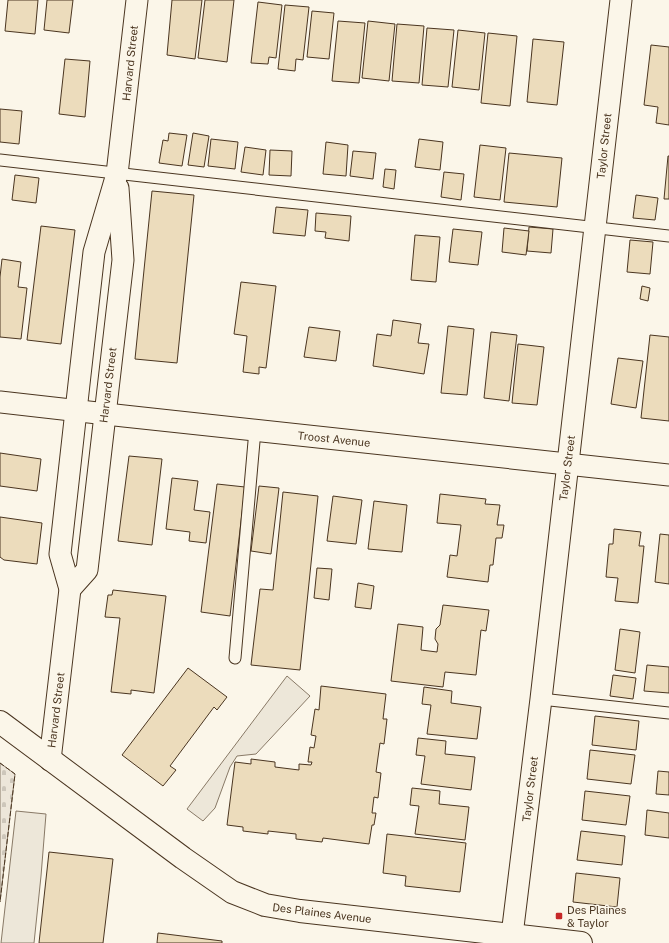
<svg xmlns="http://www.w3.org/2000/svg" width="669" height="943" font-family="'Public Sans',sans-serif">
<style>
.cemetery{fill:url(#cemetery-stones);stroke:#887966}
.parking{fill:#ede7d9;stroke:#887966}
.building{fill:#ecdcbc;stroke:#4a3520}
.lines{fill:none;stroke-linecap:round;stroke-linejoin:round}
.lane-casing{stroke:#4a3520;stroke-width:13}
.street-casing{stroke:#4a3520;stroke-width:23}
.secondary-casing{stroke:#4a3520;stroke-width:24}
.lane{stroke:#fbf6e9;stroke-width:11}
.street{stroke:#fbf6e9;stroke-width:21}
.secondary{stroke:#fbf6e9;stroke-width:22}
.fence{stroke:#4a3520;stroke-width:1;stroke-dasharray:5 2;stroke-linecap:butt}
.poi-dot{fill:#c62828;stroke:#fbf6e9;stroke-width:1.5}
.labels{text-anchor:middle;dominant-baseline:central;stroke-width:3;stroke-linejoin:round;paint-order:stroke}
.street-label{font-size:11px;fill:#4a3520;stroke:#fbf6e9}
.poi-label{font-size:11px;fill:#4a3520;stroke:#fbf6e9;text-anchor:start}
</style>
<defs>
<pattern id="cemetery-stones" width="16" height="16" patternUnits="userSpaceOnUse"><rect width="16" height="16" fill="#ede6d9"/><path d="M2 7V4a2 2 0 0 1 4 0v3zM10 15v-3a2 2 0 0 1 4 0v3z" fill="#cdc6ba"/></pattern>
</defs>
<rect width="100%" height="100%" fill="#fbf6e9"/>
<path class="cemetery" d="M0 763 15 774 0 902Z"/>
<g class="parking">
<path d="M287 676 310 696 256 754 237 756 230 767 215 808 203 821 187 809Z"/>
<path d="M16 811 46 814 41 876 34 943H1Z"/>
</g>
<g class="building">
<path d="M8 0H38L35 34 5 31Z"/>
<path d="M47 0H73L69 33 44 30Z"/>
<path d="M172 0H202L195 59 167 55Z"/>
<path d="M205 0H234L227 62 198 58Z"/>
<path d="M258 2 282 5 276 58 269 57 268 64 251 63Z"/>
<path d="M285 5 309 7 303 60 296 59 295 71 278 69Z"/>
<path d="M312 11 334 13 329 59 307 57Z"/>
<path d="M338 21 365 23 359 83 332 81Z"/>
<path d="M368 21 395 24 389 81 362 78Z"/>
<path d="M397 24 424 26 419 83 392 81Z"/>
<path d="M427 28 454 30 448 87 422 85Z"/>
<path d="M458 30 485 33 479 90 452 87Z"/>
<path d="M488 33 517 36 510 106 481 103Z"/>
<path d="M533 39 564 42 557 105 527 102Z"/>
<path d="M651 45 669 47V125L656 123 658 107 644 105Z"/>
<path d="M65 59 90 61 85 117 59 114Z"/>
<path d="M0 109 22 111 19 144 0 142Z"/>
<path d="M169 133 187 135 182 166 159 163 163 140 168 141Z"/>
<path d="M193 133 209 136 204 167 188 165Z"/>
<path d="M211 139 238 142 235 169 208 166Z"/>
<path d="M419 139 443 142 440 170 415 167Z"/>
<path d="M326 142 348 145 346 176 323 174Z"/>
<path d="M480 145 506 148 500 200 474 197Z"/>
<path d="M245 147 266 150 263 175 241 172Z"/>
<path d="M270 150 292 151 291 176 269 175Z"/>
<path d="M353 151 376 153 373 179 350 176Z"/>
<path d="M509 153 562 158 557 207 504 202Z"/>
<path d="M668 156H669V199H664Z"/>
<path d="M385 169 396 170 394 189 383 187Z"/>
<path d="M444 172 464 174 461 200 441 197Z"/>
<path d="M15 175 39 178 36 203 12 200Z"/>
<path d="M152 191 194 195 177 363 135 359Z"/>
<path d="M636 195 658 198 655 220 633 218Z"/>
<path d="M276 207 308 210 305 236 273 233Z"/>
<path d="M316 213 351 216 349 241 325 238 326 232 315 231Z"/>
<path d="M41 226 75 230 61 344 27 340Z"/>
<path d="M529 227 553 229 551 253 527 251Z"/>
<path d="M504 228 529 231 526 255 502 252Z"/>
<path d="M453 229 482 232 478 265 449 262Z"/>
<path d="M415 235 440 237 436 282 411 280Z"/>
<path d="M630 240 653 242 650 274 627 272Z"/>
<path d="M2 259 21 262 18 287 27 288 21 339 0 337V277Z"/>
<path d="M241 282 276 286 266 368 259 367V374L243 372 247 336 234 334Z"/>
<path d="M642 286 650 288 648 301 640 299Z"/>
<path d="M393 320 421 324 418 343 429 344 424 374 373 366 377 334 391 336Z"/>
<path d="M448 326 474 329 467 395 441 393Z"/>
<path d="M309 327 340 331 336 361 304 357Z"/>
<path d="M491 332 517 335 509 401 484 398Z"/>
<path d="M650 335 669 337V421L641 418Z"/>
<path d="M518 344 544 347 537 405 512 403Z"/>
<path d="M618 358 643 361 636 408 611 404Z"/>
<path d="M0 453 41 459 37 491 0 486Z"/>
<path d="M129 456 162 459 152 545 118 541Z"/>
<path d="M172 478 198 481 194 510 210 512 206 543 189 541 190 532 166 529Z"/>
<path d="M217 484 245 487 230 616 201 612Z"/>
<path d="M259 486 279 488 271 554 251 551Z"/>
<path d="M283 492 318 496 300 670 251 665 260 589 273 590Z"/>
<path d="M440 494 486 499 485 504 500 505 497 525H504L502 538H496L493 565H490L488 582 447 577 450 555 457 556 461 525 437 523Z"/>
<path d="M333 496 362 500 356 544 327 541Z"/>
<path d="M374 501 407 505 402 552 368 549Z"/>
<path d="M0 517 42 523 37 564 4 560 0 557Z"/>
<path d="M614 529 641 532 639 546H644L638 603 615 601 618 578 606 577 609 544H613Z"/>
<path d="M660 534 669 535V584L655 582Z"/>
<path d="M317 568 332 569 329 600 314 598Z"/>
<path d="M358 583 374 586 371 609 355 607Z"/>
<path d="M113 590 166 596 154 693 131 690V694L111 692 120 618 105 617 108 595H112Z"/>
<path d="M443 605 489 610 486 631 481 630 476 675 445 672 443 687 391 681 398 624 423 627 421 650 437 652 438 644 435 639 436 629 440 625Z"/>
<path d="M620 629 640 632 635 673 615 670Z"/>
<path d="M647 665 669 667V693L644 691Z"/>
<path d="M188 668 227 697 217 710 214 707 170 766 176 770 163 786 122 755Z"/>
<path d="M613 675 636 678 633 699 610 696Z"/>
<path d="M321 686 386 694 383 719H387L384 744 380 743 376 772 381 773 378 798 374 797 372 813H376L374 825H372L369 844 323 838 322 842 296 839V834L268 831V834L243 831V827L227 825 235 762 251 764V759L275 762V767L299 770V764L311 765 312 762H308L310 747 314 748 316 736 311 735 315 709 319 710Z"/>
<path d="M424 687 452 691 451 703 481 707 477 739 427 734 431 705 422 704Z"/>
<path d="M595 716 639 721 636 750 592 745Z"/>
<path d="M418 738 446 741 445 754 475 757 471 790 421 784 425 756 416 755Z"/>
<path d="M590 750 635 755 631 784 587 779Z"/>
<path d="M658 771 669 772V795L656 794Z"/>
<path d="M412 788 440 791 439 804 469 807 465 840 415 834 419 806 410 805Z"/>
<path d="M585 791 630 796 626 825 582 820Z"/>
<path d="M647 810 669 813V838L645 835Z"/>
<path d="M581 831 625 836 622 865 577 860Z"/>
<path d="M387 834 466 843 460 892 405 886 406 876 383 873Z"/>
<path d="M49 852 113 859 103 943H39Z"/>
<path d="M576 873 620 878 617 907 573 902Z"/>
<path d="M158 933 222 941V943H157Z"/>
</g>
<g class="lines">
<g class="lane-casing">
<g id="lane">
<path d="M0 160 669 236"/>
<path d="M235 658 255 430"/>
<path d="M541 699 669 713"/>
</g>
</g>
<g class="street-casing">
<g id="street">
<path d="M0 402 124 416 669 475"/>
<path d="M70 589 87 570 123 260 118 188"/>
<path d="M50 760 70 589 60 554 80 375 94 252 117 174 137 0"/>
<path d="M512 935 541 699 621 0"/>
</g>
</g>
<g class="secondary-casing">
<path id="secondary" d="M0 722 183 858 232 892 265 905 300 911 581 943"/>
</g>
<use href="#lane" class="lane"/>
<use href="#street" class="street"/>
<use href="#secondary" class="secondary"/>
<path class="fence" d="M0 763 15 774 0 902"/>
</g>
<rect class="poi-dot" x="555" y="912" width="8" height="8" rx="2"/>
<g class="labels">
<g class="street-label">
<text transform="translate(130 63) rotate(-84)">Harvard Street</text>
<text transform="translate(604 146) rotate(-84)">Taylor Street</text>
<text transform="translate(108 385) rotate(-83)">Harvard Street</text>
<text transform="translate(334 439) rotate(6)">Troost Avenue</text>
<text transform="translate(567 468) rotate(-83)">Taylor Street</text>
<text transform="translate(56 710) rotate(-83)">Harvard Street</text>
<text transform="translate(530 789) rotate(-83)">Taylor Street</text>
<text transform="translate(322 913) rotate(7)">Des Plaines Avenue</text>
</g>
<g class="poi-label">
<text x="567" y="910">Des Plaines<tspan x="567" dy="13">&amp; Taylor</tspan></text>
</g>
</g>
</svg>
